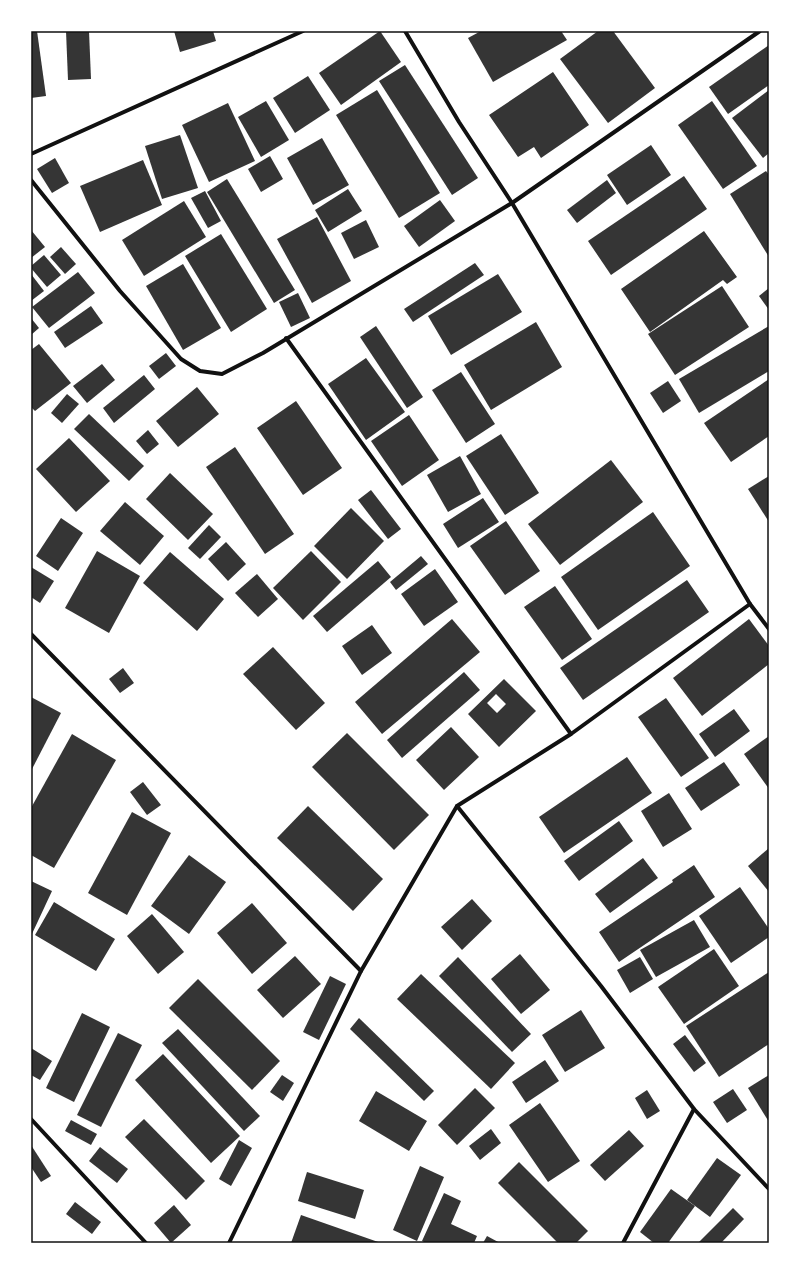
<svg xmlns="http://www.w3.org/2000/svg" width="800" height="1274" font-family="Raleway,sans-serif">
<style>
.building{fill:#353535;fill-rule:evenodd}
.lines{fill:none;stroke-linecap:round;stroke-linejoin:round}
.minor{stroke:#111;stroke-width:4}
.neatline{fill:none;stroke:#111;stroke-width:1.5}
</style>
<rect width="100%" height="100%" fill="#fff"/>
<g class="building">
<path d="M31 31H37L46 96 31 98Z"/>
<path d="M66 31H89L91 79 68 80Z"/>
<path d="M174 31H213L216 41 180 52Z"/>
<path d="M380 31 401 62 341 105 319 73Z"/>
<path d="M481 31H561L567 40 493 82 468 38Z"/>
<path d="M598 31H613L655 88 608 123 560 59Z"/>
<path d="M769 45V85L728 114 709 87Z"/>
<path d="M405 65 478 178 452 195 379 81Z"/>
<path d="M553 72 589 125 541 158 534 147 518 157 489 115Z"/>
<path d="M308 76 330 110 295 133 273 98Z"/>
<path d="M377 90 440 193 399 218 336 115Z"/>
<path d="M769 90V153L763 158 732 118Z"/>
<path d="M266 101 289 140 261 157 238 117Z"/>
<path d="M712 101 757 166 723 189 678 125Z"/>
<path d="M228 103 255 161 209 182 182 125Z"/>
<path d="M180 135 198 188 162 199 145 146Z"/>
<path d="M322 138 349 185 313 205 287 158Z"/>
<path d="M651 145 671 175 627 205 607 175Z"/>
<path d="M270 156 283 179 261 192 248 169Z"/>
<path d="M55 158 69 183 52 193 37 169Z"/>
<path d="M143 160 162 205 100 232 80 186Z"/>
<path d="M766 171 769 175V257L730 194Z"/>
<path d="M684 176 707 209 611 275 588 241Z"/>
<path d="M227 179 295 290 274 303 207 192Z"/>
<path d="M607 180 616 193 577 223 567 210Z"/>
<path d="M348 189 362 211 328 232 315 210Z"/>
<path d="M205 191 221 221 208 228 191 198Z"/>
<path d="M440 200 455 221 419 247 404 226Z"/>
<path d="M184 201 206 237 144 276 122 240Z"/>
<path d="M317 217 351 281 312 303 277 239Z"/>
<path d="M366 220 379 247 354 259 341 233Z"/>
<path d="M31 230 45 247 31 258Z"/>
<path d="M704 231 737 277 727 284 723 280 650 332 621 289Z"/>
<path d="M221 234 267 309 231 332 185 256Z"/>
<path d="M61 247 76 264 65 274 50 257Z"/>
<path d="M44 255 61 275 47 287 31 268V266Z"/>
<path d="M475 263 484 275 413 322 404 309Z"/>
<path d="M183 264 221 328 183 350 146 286Z"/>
<path d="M78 272 95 293 49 328 32 307Z"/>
<path d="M31 274 44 291 31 301Z"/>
<path d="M498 274 522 312 451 355 428 316Z"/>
<path d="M722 286 749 327 675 375 648 334Z"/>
<path d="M769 288V310L759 296Z"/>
<path d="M298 293 310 318 291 327 279 302Z"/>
<path d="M91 306 103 323 65 348 54 332Z"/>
<path d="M31 318 39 328 31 335Z"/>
<path d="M536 322 562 367 491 410 464 365Z"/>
<path d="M376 326 423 397 407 408 360 337Z"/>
<path d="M769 326V371L699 413 679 379Z"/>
<path d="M39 344 71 383 35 411 31 407V350Z"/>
<path d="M166 353 176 366 159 379 149 366Z"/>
<path d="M366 358 405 412 366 440 328 384Z"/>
<path d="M102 364 115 380 87 403 73 386Z"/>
<path d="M461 372 495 424 466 443 432 390Z"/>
<path d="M144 375 155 389 114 423 103 408Z"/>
<path d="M769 379V436L731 462 704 423Z"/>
<path d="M668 381 681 401 663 413 650 393Z"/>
<path d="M197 387 219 414 178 447 156 421Z"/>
<path d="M67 394 79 404 62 423 51 413Z"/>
<path d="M296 401 342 468 303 495 257 428Z"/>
<path d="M89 414 144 466 129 481 74 429Z"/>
<path d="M409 415 439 460 402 486 371 441Z"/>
<path d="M148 430 159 444 147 454 136 441Z"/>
<path d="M501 434 539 493 505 515 466 456Z"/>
<path d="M69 438 110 481 76 512 36 469Z"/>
<path d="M235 447 294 534 265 554 206 467Z"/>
<path d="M460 456 481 494 448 512 427 475Z"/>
<path d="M611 460 643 502 560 565 528 524Z"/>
<path d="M170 473 213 514 188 540 146 499Z"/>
<path d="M769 476V522L748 489Z"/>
<path d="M371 490 401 529 388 539 358 500Z"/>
<path d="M483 498 499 522 458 548 443 524Z"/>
<path d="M125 502 164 536 140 565 100 531Z"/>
<path d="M351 508 384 541 347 579 314 546Z"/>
<path d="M653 512 690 566 598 630 561 577Z"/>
<path d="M61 518 83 533 58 571 36 556Z"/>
<path d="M506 521 540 571 505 595 470 546Z"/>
<path d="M209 525 221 537 200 559 188 548Z"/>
<path d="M226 542 246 564 228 581 208 559Z"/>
<path d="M97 551 140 576 109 633 65 608Z"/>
<path d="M311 551 341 582 303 620 273 588Z"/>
<path d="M170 552 224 599 197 631 143 583Z"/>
<path d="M421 556 428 564 396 590 390 582Z"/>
<path d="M378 561 391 577 327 632 313 616Z"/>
<path d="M31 567 54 581 40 603 31 597Z"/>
<path d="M435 569 458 602 424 626 401 594Z"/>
<path d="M257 574 278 599 258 617 235 593Z"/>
<path d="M687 580 709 612 583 700 560 668Z"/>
<path d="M555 586 592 639 562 660 524 607Z"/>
<path d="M452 619 480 652 382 734 355 702Z"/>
<path d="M749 619 769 646V664L702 716 673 678Z"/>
<path d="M372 625 392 653 362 675 342 646Z"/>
<path d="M273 647 325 703 296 730 243 674Z"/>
<path d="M123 668 134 683 120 693 109 679Z"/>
<path d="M464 672 480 690 402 758 387 740Z"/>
<path d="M504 679 536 711 499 747 468 714ZM496 694 506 704 497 713 487 703Z"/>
<path d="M31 697 61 713 31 771Z"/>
<path d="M666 698 709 758 681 777 638 717Z"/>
<path d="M734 709 750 731 715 757 699 734Z"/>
<path d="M451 727 479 757 444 790 416 760Z"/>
<path d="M347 733 429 815 394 850 312 767Z"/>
<path d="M72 734 116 760 54 868 31 855V808Z"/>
<path d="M769 736V789L744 754Z"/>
<path d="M627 757 652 793 564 853 539 817Z"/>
<path d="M724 762 740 785 701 811 685 788Z"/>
<path d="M143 782 161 805 147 815 130 792Z"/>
<path d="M669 793 692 829 663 847 641 811Z"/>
<path d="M308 806 383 879 353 911 277 838Z"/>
<path d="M132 812 171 833 127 915 88 893Z"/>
<path d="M619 821 633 841 579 881 564 861Z"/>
<path d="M769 848V892L748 866Z"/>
<path d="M189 855 226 882 189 934 151 906Z"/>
<path d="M643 858 658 878 610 913 595 894Z"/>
<path d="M694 865 715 897 619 962 599 932 673 882 672 880Z"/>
<path d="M31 881 52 891 31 936Z"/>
<path d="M740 887 769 929V937L731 963 699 916Z"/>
<path d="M472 899 492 921 462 950 441 927Z"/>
<path d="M54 902 115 939 96 971 35 935Z"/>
<path d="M252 903 287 943 252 974 217 933Z"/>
<path d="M152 914 184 952 158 974 127 936Z"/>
<path d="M694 920 710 947 656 977 640 950Z"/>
<path d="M714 949 739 986 684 1024 658 987Z"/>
<path d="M520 954 550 990 521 1014 491 979Z"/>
<path d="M295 956 321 984 283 1018 257 990Z"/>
<path d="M458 957 531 1034 512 1052 439 976Z"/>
<path d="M640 957 653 979 630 993 617 970Z"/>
<path d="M769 972V1044L719 1077 686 1026Z"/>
<path d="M421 974 515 1063 491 1089 397 999Z"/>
<path d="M330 976 346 984 319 1040 303 1032Z"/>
<path d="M198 979 280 1061 252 1090 169 1008Z"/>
<path d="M581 1010 605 1048 565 1072 542 1035Z"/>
<path d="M82 1013 110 1027 74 1102 46 1088Z"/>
<path d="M359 1018 434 1091 424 1101 350 1029Z"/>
<path d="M178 1029 260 1116 244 1131 162 1043Z"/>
<path d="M118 1033 142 1045 101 1127 77 1115Z"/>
<path d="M685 1035 706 1063 694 1072 673 1044Z"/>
<path d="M31 1048 52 1061 40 1080 31 1075Z"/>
<path d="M163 1054 240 1136 211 1163 135 1080Z"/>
<path d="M545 1060 559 1081 526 1103 512 1082Z"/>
<path d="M282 1075 294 1083 283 1101 270 1092Z"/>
<path d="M769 1075V1122L748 1088Z"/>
<path d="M475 1088 495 1108 457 1145 438 1125Z"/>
<path d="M733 1089 747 1110 727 1123 713 1102Z"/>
<path d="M647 1090 660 1111 647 1119 635 1098Z"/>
<path d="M376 1091 427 1121 409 1151 359 1121Z"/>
<path d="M540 1103 580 1161 548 1182 509 1125Z"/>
<path d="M144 1119 205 1181 186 1200 125 1137Z"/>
<path d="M71 1120 97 1134 91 1145 65 1131Z"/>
<path d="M491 1129 501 1143 480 1160 469 1146Z"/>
<path d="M629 1130 644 1146 605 1181 590 1165Z"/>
<path d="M239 1140 252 1148 231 1186 219 1179Z"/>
<path d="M31 1145 51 1176 41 1182 31 1167Z"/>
<path d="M100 1147 128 1169 117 1183 89 1161Z"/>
<path d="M717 1158 741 1175 710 1217 687 1200Z"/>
<path d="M519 1162 588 1231 576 1243H558L498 1183Z"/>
<path d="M420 1166 444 1177 417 1241 393 1230Z"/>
<path d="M307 1172 364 1190 355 1219 298 1201Z"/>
<path d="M671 1189 695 1206 668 1243H654L640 1232Z"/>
<path d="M444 1193 461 1201 451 1224 477 1236 474 1243H426L422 1241Z"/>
<path d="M75 1202 101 1222 92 1234 66 1214Z"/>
<path d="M174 1205 191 1225 171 1243 154 1223Z"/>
<path d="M733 1208 744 1219 721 1243H698Z"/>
<path d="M301 1215 381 1243H291Z"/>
<path d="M487 1236 500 1243H483Z"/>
</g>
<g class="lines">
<g class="minor">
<path d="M405 31 459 122 512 203 750 604 769 629"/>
<path d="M31 154 303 31"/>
<path d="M31 180 120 291 181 359 200 371 222 374 263 353 512 203 760 31"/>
<path d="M286 338 571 734"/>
<path d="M31 634 361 971"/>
<path d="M457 806 601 986 694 1109 769 1189"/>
<path d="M31 1119 146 1243"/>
<path d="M229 1243 361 971 457 806 571 734 750 604"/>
<path d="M623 1243 694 1109"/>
</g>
</g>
<rect width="800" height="1274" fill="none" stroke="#ffffff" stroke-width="64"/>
<rect x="32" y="32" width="736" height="1210" class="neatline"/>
</svg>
